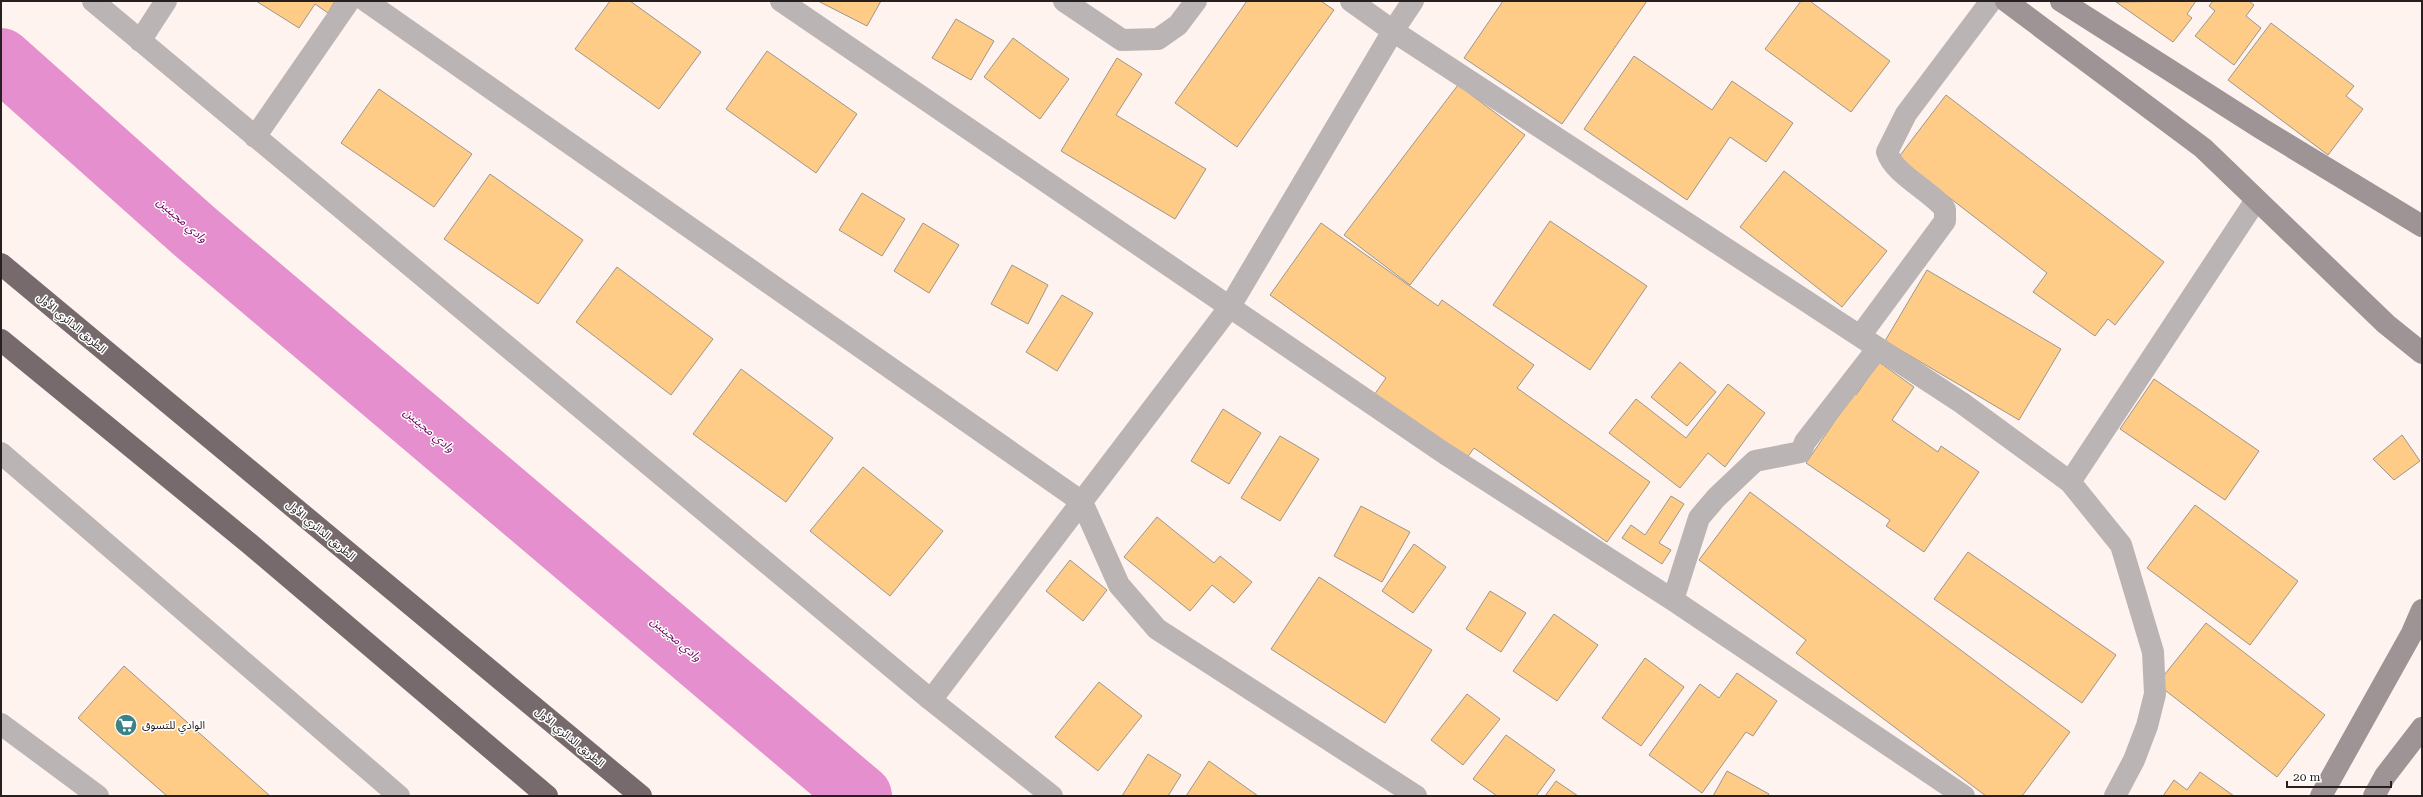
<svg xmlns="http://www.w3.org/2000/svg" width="2423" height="797" font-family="'Roboto Serif','Noto Sans Arabic',serif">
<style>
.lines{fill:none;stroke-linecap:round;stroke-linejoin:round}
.river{stroke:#e58fce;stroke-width:62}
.building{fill:#ffcc87;stroke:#9d968c}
.street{stroke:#bbb4b5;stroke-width:22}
.secondary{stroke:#9e9495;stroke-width:22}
.highway{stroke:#776a6c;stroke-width:22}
.labels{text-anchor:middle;stroke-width:3;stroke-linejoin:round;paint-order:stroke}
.street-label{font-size:11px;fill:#262120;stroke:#fff}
.poi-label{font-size:11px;fill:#262120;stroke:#fff;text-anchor:start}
.water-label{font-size:12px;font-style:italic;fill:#6e015c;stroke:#fff}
</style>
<rect width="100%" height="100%" fill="#fef3ef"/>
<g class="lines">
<path class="river" d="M1,59L194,231L861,796"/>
</g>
<path class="building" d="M256,1H335L328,13L315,4L299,28Z
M610,1H630L701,52L659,109L575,49Z
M818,1H881L867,26Z
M1247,1H1321L1334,10L1237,147L1175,103Z
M1503,1H1647L1562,124L1464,58Z
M1801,1H1810L1890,61L1851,112L1765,49Z
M2196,1L2187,14L2192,18L2173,42L2116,2Z
M2213,1H2249L2254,5L2246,16L2261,28L2234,65L2195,36L2215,11L2209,6Z
M956,19L994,41L971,80L932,58Z
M2271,23L2354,86L2346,96L2363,109L2328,155L2228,80Z
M1013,38L1069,79L1040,119L984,77Z
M767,51L857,114L816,173L726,109Z
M1634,56L1712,110L1732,81L1793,123L1766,162L1730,137L1687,200L1584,129Z
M1117,58L1142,74L1116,115L1206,169L1175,219L1061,151Z
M1458,85L1525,135L1410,285L1344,235Z
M379,89L472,154L434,207L341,143Z
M1946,95L2164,262L2115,325L2108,319L2095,336L2033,292L2047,273L1898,158Z
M1784,171L1887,251L1842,307L1740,227Z
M490,174L583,240L538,304L444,239Z
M862,193L905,219L882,256L839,230Z
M1550,221L1647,286L1590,370L1493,305Z
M923,223L959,245L929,293L894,271Z
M1321,223L1438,306L1442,300L1534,365L1517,388L1650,482L1607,542L1474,448L1464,462L1372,398L1386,378L1270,295Z
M1012,265L1048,285L1028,324L991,304Z
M617,267L713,339L671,395L576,322Z
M1927,270L2061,349L2019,420L1885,341Z
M1062,295L1093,313L1057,371L1026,352Z
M1680,362L1716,392L1687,426L1651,397Z
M1879,362L1914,387L1892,420L1938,452L1941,446L1979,472L1924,552L1886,526L1890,520L1806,463L1854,393L1856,395Z
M741,369L833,438L786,502L693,434Z
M2154,379L2259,451L2225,500L2120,429Z
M1728,384L1765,413L1725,467L1708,453L1680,488L1609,433L1636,399L1686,438Z
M1223,409L1261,433L1229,484L1191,461Z
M2402,435L2420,461L2394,480L2373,459Z
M1280,436L1319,459L1280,521L1241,498Z
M863,467L943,531L890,596L810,531Z
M1750,492L2070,732L2022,796H1986L1796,653L1806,640L1699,560Z
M1671,496L1684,504L1659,543L1671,550L1662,564L1622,538L1631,525L1645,535Z
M2195,505L2298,581L2250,645L2147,568Z
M1361,506L1410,532L1382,582L1334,556Z
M1157,517L1214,563L1220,556L1252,582L1234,603L1212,585L1190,611L1124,557Z
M1414,544L1446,567L1413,613L1382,591Z
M1968,552L2116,655L2082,703L1934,599Z
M1070,560L1107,590L1083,621L1046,591Z
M1319,577L1432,650L1385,723L1271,649Z
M1490,591L1526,613L1501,652L1466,629Z
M1554,614L1598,645L1557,701L1513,671Z
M2206,623L2325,715L2277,777L2157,684Z
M1645,658L1684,687L1641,746L1602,718Z
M124,666L270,796H167L78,718Z
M1737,673L1777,701L1753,736L1746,732L1702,793L1649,755L1700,684L1719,698Z
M1099,682L1142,716L1098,771L1055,737Z
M1467,694L1500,719L1463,765L1431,740Z
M1506,735L1555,770L1536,796H1497L1473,779Z
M1148,754L1181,775L1168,796H1122Z
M1209,761L1258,796H1186Z
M1727,771L1769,794L1768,796H1713Z
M2200,772L2234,796H2163L2174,780L2187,790Z
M1556,781L1578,796H1545Z"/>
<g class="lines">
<path class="street" d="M93,1L931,700L1052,796
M366,1L1082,502L1119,585L1157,629L1416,796
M781,1L1444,453L1673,600L1964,796
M1064,1L1122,40L1158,39L1178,25L1196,1
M1351,1L1393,31L1962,403L2070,482L2121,545L2153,652L2155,694L2147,726L2134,760L2115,796
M140,41L166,1
M255,137L349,1
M1860,336L1945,221V209C1929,190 1894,174 1887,152L1906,114L1991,1
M1,453L399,796
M2070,482L2256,200
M1673,600L1699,518L1716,498L1755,461L1801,452L1805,442L1878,348
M931,700L1229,308L1393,31L1413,1
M1,724L98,796"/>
<path class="secondary" d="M2006,1L2203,148L2386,324L2422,353
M2061,1L2262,129L2422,226
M2321,796L2412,633L2422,610
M2374,796L2385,776L2422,728"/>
<path class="highway" d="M1,264L641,796
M1,340L250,544L547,796"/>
</g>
<defs>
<g id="supermarket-disc" transform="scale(1.15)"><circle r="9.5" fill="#3b8389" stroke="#fff"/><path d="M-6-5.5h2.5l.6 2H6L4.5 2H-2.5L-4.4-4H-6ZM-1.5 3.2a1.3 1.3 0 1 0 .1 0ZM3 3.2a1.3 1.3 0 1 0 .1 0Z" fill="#fff"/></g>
</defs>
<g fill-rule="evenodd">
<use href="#supermarket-disc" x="126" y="725"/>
</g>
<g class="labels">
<g class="street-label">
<text transform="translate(72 323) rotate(40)" y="4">الطريق الدائري الأول</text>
<text transform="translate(321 530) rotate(40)" y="4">الطريق الدائري الأول</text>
<text transform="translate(570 737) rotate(40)" y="4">الطريق الدائري الأول</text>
</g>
<g class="poi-label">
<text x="142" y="729">الوادي للتسوق</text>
</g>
<g class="water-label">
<text transform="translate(182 220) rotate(41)" y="4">وادي مجينين</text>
<text transform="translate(429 430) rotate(40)" y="4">وادي مجينين</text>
<text transform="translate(676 639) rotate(40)" y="4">وادي مجينين</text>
</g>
</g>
<rect width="2423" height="797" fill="none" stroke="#262120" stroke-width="4"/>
<path d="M2287 781v6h104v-6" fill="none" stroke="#262120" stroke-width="2"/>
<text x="2293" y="781" font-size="12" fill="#262120" stroke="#ffffff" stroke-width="3" paint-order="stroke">20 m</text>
</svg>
